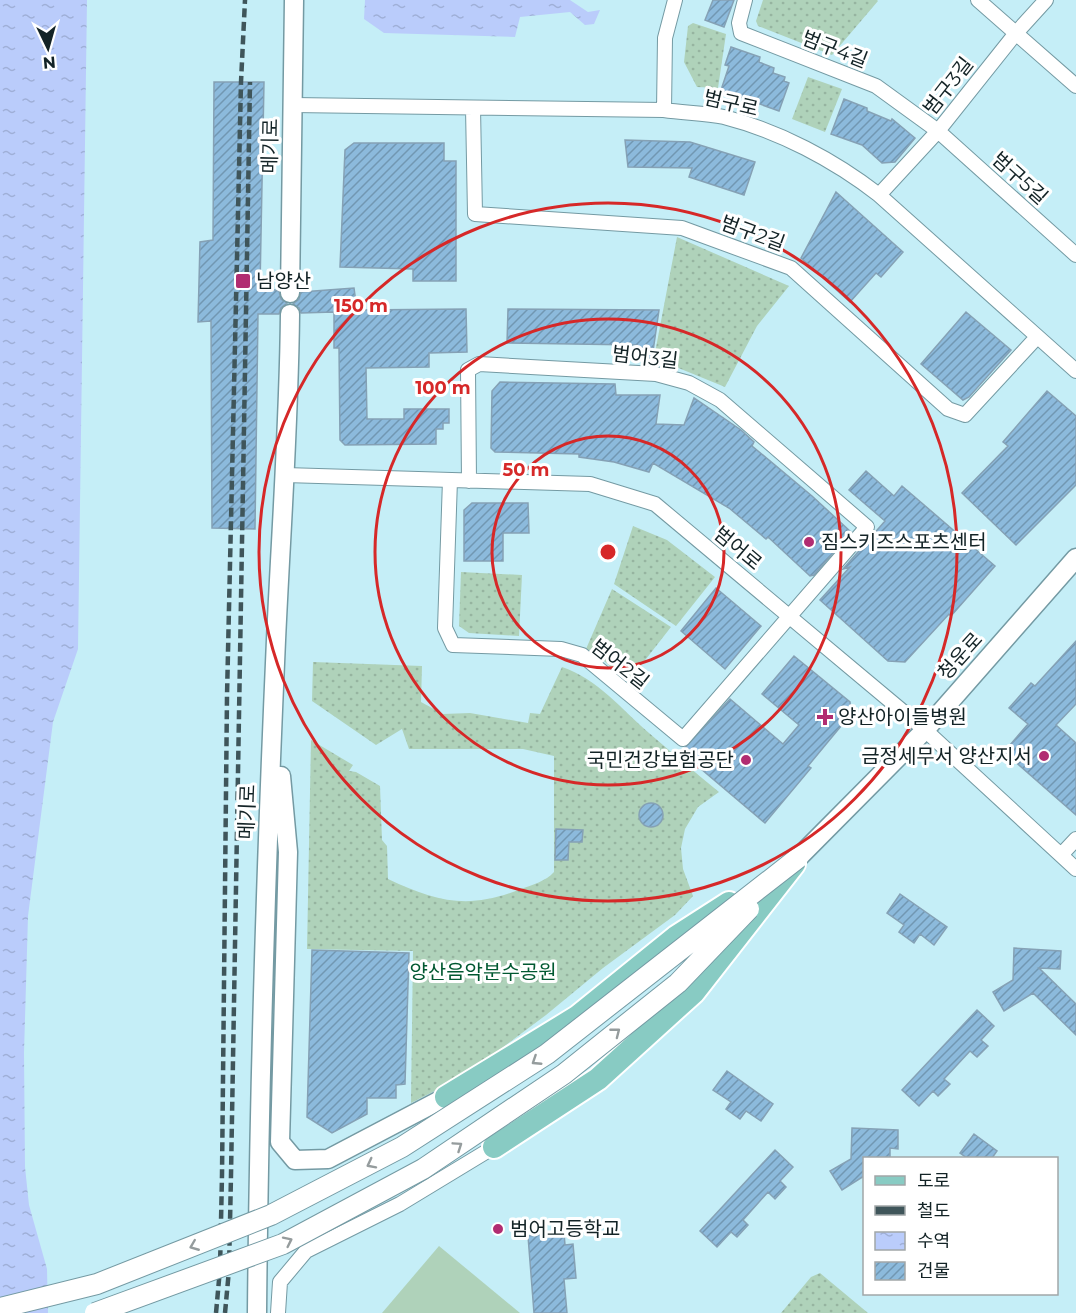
<svg xmlns="http://www.w3.org/2000/svg" width="1076" height="1313" font-family="Montserrat,'Noto Sans KR',sans-serif">
<style>
.grass{fill:url(#grass-dots)}
.pitch{fill:#afd2ba}
.water{fill:url(#water-ripples)}
.building{fill:url(#building-hatch);stroke:#85a1b5;stroke-width:1.5}
.lines{fill:none;stroke-linecap:round;stroke-linejoin:round}
.minor-casing{stroke:#749aa3;stroke-width:16}
.tertiary-casing{stroke:#749aa3;stroke-width:21}
.primary-casing{stroke:#fff;stroke-width:26}
.minor{stroke:#fff;stroke-width:14}
.tertiary{stroke:#fff;stroke-width:18}
.primary{stroke:#88cbc3;stroke-width:22}
.rail{stroke:#3f555a;stroke-width:4.5;stroke-dasharray:9 4.5;stroke-linecap:butt}
.secondary-bridge-casing{stroke:#749aa3;stroke-width:22;stroke-linecap:butt}
.secondary-bridge{stroke:#fff;stroke-width:20}
.oneway{stroke:#959c9d}
.ring{fill:none;stroke:#d62828;stroke-width:3}
.poi-dot{fill:#b12c71;stroke:#fff;stroke-width:2}
.labels{text-anchor:middle;stroke-width:6;stroke-linejoin:round;paint-order:stroke}
.street-label{font-size:20px;fill:#132326;stroke:#fff}
.poi-label{font-size:20px;fill:#132326;stroke:#fff;text-anchor:start}
.park-label{font-size:20px;fill:#005831;stroke:#fff}
.centre{fill:#d62828;stroke:#fff;stroke-width:3}
.ring-label{font-size:18px;text-anchor:middle;font-weight:bold;fill:#d62828;stroke:#fff;stroke-width:6;stroke-linejoin:round;paint-order:stroke}
</style>
<defs>
<pattern id="grass-dots" width="8" height="8" patternUnits="userSpaceOnUse" patternTransform="scale(1.5)"><rect width="8" height="8" fill="#afd2ba"/><path d="M2 2h.1M6 6h.1" fill="none" stroke="#96b4a0" stroke-width="1.8" stroke-linecap="round"/></pattern>
<pattern id="water-ripples" width="26" height="14" patternUnits="userSpaceOnUse" patternTransform="scale(1.5)"><rect width="26" height="14" fill="#baccfb"/><path d="M2 4q2-2 4 0t4 0M15 11q2-2 4 0t4 0" fill="none" stroke="#9fafd7"/></pattern>
<pattern id="building-hatch" width="6" height="6" patternUnits="userSpaceOnUse" patternTransform="scale(1.5)"><rect width="6" height="6" fill="#8cbadc"/><path d="M-1 1l2-2M0 6l6-6M5 7l2-2" fill="none" stroke="#7197b2"/></pattern>
</defs>
<rect width="100%" height="100%" fill="#c5eef7"/>
<path class="grass" d="M763,0H877L878,1L832,55L758,26L756,21Z
M693,23L726,34L718,88L697,87L684,62L688,26Z
M808,77L842,89L825,132L792,119Z
M677,237L789,286L757,326L725,387L654,358Z
M633,526L667,540L715,577L676,626L614,584Z
M461,572L522,575L519,636L469,633L459,626Z
M612,589L671,627L628,682L595,653L586,649Z
M313,662L422,666L421,702L443,714L470,713L528,723L530,713L540,714L562,667C599,680 620,708 649,733C672,753 696,773 719,792L698,807L685,829L681,848L683,869L693,896L675,915L603,968L546,1015L466,1075L411,1103L413,951L307,949L311,740L353,765L349,771L356,772L380,786L382,840L387,846L388,879C437,902 469,910 521,889C532,885 546,881 554,872V756L523,749H409L402,729L376,745L312,701Z
M820,1273L868,1313H781L811,1277Z"/>
<path class="pitch" d="M439,1246L520,1313H382Z"/>
<path class="water" d="M0,0H87L78,649L53,722L28,916L24,1053L25,1167L29,1205L47,1269L48,1313H0Z
M365,0H570L588,12L600,10L594,24L585,25L570,12L520,17L515,37L384,33L364,19Z"/>
<path class="building" d="M713,0H734L724,27L705,20Z
M731,47L760,57L759,62L774,68L773,73L785,77L784,81L789,83L779,111L721,90L729,66L725,65Z
M214,82H264L260,287L279,291L281,299L287,303L281,308L279,314H258L255,529L212,528L211,321L198,322L200,242L213,240Z
M844,99L867,108V111L891,121L892,119L915,138L895,162L882,163L862,145L831,134Z
M625,140L690,142L755,162L744,195L689,177L692,168L628,167Z
M354,143H444V161H456V281H413V269L340,267L345,150Z
M836,192L903,252L881,277L876,273L850,302L801,258Z
M354,288L357,310L466,309L467,352L429,353V367L366,368L367,419H404V409H449V423H443V429H436V444L345,445L340,440L339,348H334V312L301,313L299,308L293,304L299,299L301,292Z
M508,309L659,310L652,358H637V345L507,343Z
M966,312L1011,350L969,397L963,400L921,364Z
M500,382L615,384L616,395H660L656,424L684,425L694,398L741,430L754,442L752,446L812,496L851,532L814,575L810,576L768,537L766,539L729,508L653,463L649,472L614,462L579,457V454L495,452L491,448L492,391Z
M1047,391L1076,416V485L1016,545L962,493L1008,446L1003,442Z
M866,471L894,496L902,486L995,566L951,616L949,614L905,662L888,661L820,600L850,567L843,569L885,521L849,490Z
M472,503H528L529,533H503V561H464V510Z
M716,588L761,626L725,669L681,631Z
M1076,641V704L1056,725L1076,743V815L1004,752L1028,724L1009,708L1031,683L1035,686Z
M794,656L850,702L851,714L808,766L811,768L765,823L681,752L730,699L783,744L799,725L762,694Z
M639 815a12 12 0 1 1 24 0a12 12 0 1 1-24 0Z
M556,829L583,830L582,842H569L568,860H555Z
M900,894L947,927L934,945L920,934L914,943L899,932L904,925L887,913Z
M1014,948L1061,951L1060,969L1039,968L1076,1004V1035L1033,993L1004,1011L993,992L1013,980Z
M312,950L409,953L405,1084L396,1085V1098H367V1114L332,1133L307,1117Z
M977,1010L994,1026L981,1040L988,1046L977,1057L970,1051L944,1079L950,1084L938,1096L933,1091L919,1106L902,1090Z
M727,1071L773,1104L761,1121L746,1111L740,1119L726,1109L731,1102L713,1090Z
M852,1128L898,1130V1149L890,1148V1158H864V1176L842,1190L830,1171L851,1159Z
M974,1134L997,1151L992,1158H967L960,1153Z
M775,1150L793,1167L780,1181L786,1187L775,1199L768,1192L743,1220L748,1225L737,1237L731,1232L717,1247L700,1231Z
M564,1233L565,1245L573,1244L576,1278L564,1279L567,1313H534L528,1236Z"/>
<g class="lines">
<g class="minor-casing">
<path id="minor" d="M745,0L739,23L741,33L876,86L938,131L1076,255
M978,0L1076,86
M293,105L664,110C684,113 705,113 724,117C779,131 834,160 879,195L1076,371
M473,108L475,214L682,228L791,268L948,409L965,415L1037,337
M664,110L665,38L675,0
M879,195L938,131L1016,33L1046,0
M285,475L590,484L655,504L925,730L1076,869
M450,480L445,628L453,645L561,649L582,655L683,739L867,527L720,400L689,383L656,374L479,364L468,370L469,481
M1061,855L1076,839
M278,1313L280,1282L306,1251L400,1204L494,1147"/>
</g>
<g class="tertiary-casing">
<path id="tertiary" d="M290,293L294,0
M281,776L288,852L280,1142L295,1160L328,1159L446,1097
M798,858L925,730L1076,558
M257,1313C259,1089 266,864 276,640C281,531 289,423 290,314"/>
</g>
<g class="primary-casing">
<path id="primary" d="M446,1097L577,1017L676,937L729,903
M494,1147L598,1079L694,992L794,864"/>
</g>
<use href="#minor" class="minor"/>
<use href="#tertiary" class="tertiary"/>
<use href="#primary" class="primary"/>
<path class="rail" d="M216,1313L220,1269L222,1175L227,696L241,82L245,0
M225,1313L229,1270L231,1175L250,82"/>
<g class="secondary-bridge-casing">
<path id="secondary-bridge" d="M0,1308L97,1284L271,1215L402,1147L547,1054L798,858
M95,1313L283,1244L423,1169L564,1074L678,983L749,909"/>
</g>
<use href="#secondary-bridge" class="secondary-bridge"/>
</g>
<defs><path id="oneway-chevron" d="M-2-3.5L2.5 0L-2 3.5" fill="none" stroke-width="1.6" stroke-linecap="round" stroke-linejoin="round" transform="scale(1.5)"/></defs>
<g class="oneway">
<use href="#oneway-chevron" transform="translate(616 1032) rotate(-38)"/>
<use href="#oneway-chevron" transform="translate(536 1061) rotate(147)"/>
<use href="#oneway-chevron" transform="translate(458 1146) rotate(-34)"/>
<use href="#oneway-chevron" transform="translate(371 1164) rotate(153)"/>
<use href="#oneway-chevron" transform="translate(288 1241) rotate(-26)"/>
<use href="#oneway-chevron" transform="translate(194 1246) rotate(158)"/>
</g>
<g class="ring">
<circle cx="608" cy="552" r="116"/>
<circle cx="608" cy="552" r="233"/>
<circle cx="608" cy="552" r="349"/>
</g>
<g class="poi-dot">
<rect x="235" y="273" width="16" height="16" rx="3"/>
<circle cx="809" cy="542" r="6"/>
<path d="M822 708h6v6h6v6h-6v6h-6v-6h-6v-6h6z"/>
<circle cx="1044" cy="756" r="6"/>
<circle cx="746" cy="760" r="6"/>
<circle cx="498" cy="1229" r="6"/>
</g>
<g class="labels">
<g class="street-label">
<text transform="translate(835 49) rotate(21)" y="7">범구4길</text>
<text transform="translate(948 86) rotate(-52)" y="7">범구3길</text>
<text transform="translate(731 103) rotate(13)" y="7">범구로</text>
<text transform="translate(270 146) rotate(-89)" y="7">메기로</text>
<text transform="translate(1020 178) rotate(42)" y="7">범구5길</text>
<text transform="translate(753 233) rotate(20)" y="7">범구2길</text>
<text transform="translate(645 357) rotate(7)" y="7">범어3길</text>
<text transform="translate(738 548) rotate(40)" y="7">범어로</text>
<text transform="translate(960 656) rotate(-48)" y="7">청운로</text>
<text transform="translate(620 664) rotate(38)" y="7">범어2길</text>
<text transform="translate(247 812) rotate(-88)" y="7">메기로</text>
</g>
<g class="poi-label">
<text x="256" y="288">남양산</text>
<text x="821" y="549">짐스키즈스포츠센터</text>
<text x="838" y="724">양산아이들병원</text>
<text x="1032" y="763" text-anchor="end">금정세무서 양산지서</text>
<text x="734" y="767" text-anchor="end">국민건강보험공단</text>
<text x="510" y="1236">범어고등학교</text>
</g>
<g class="park-label">
<text x="483" y="979">양산음악분수공원</text>
</g>
</g>
<circle cx="608" cy="552" r="9" class="centre"/>
<g class="ring-label">
<text x="361" y="312">150 m</text>
<text x="443" y="394">100 m</text>
<text x="526" y="476">50 m</text>
</g>
<rect x="863" y="1157" width="195" height="138" fill="#ffffff" stroke="#a1a7a8" stroke-width="1.5"/>
<rect x="875" y="1176" width="30" height="9" fill="#88cbc3" stroke="#a1a7a8" stroke-width="1.5"/>
<text x="917" y="1187" font-size="18" fill="#132326">도로</text>
<rect x="875" y="1206" width="30" height="9" fill="#3f555a" stroke="#a1a7a8" stroke-width="1.5"/>
<text x="917" y="1217" font-size="18" fill="#132326">철도</text>
<rect x="875" y="1232" width="30" height="18" fill="url(#water-ripples)" stroke="#a1a7a8" stroke-width="1.5"/>
<text x="917" y="1247" font-size="18" fill="#132326">수역</text>
<rect x="875" y="1262" width="30" height="18" fill="url(#building-hatch)" stroke="#a1a7a8" stroke-width="1.5"/>
<text x="917" y="1277" font-size="18" fill="#132326">건물</text>
<g transform="translate(48 48) rotate(175)" stroke="#ffffff" stroke-width="4.5" paint-order="stroke">
<path d="M0-4.5L10 22L0 15L-10 22Z" fill="#132326"/>
<text y="-9" font-size="16" font-weight="bold" text-anchor="middle" fill="#132326">N</text>
</g>
</svg>
